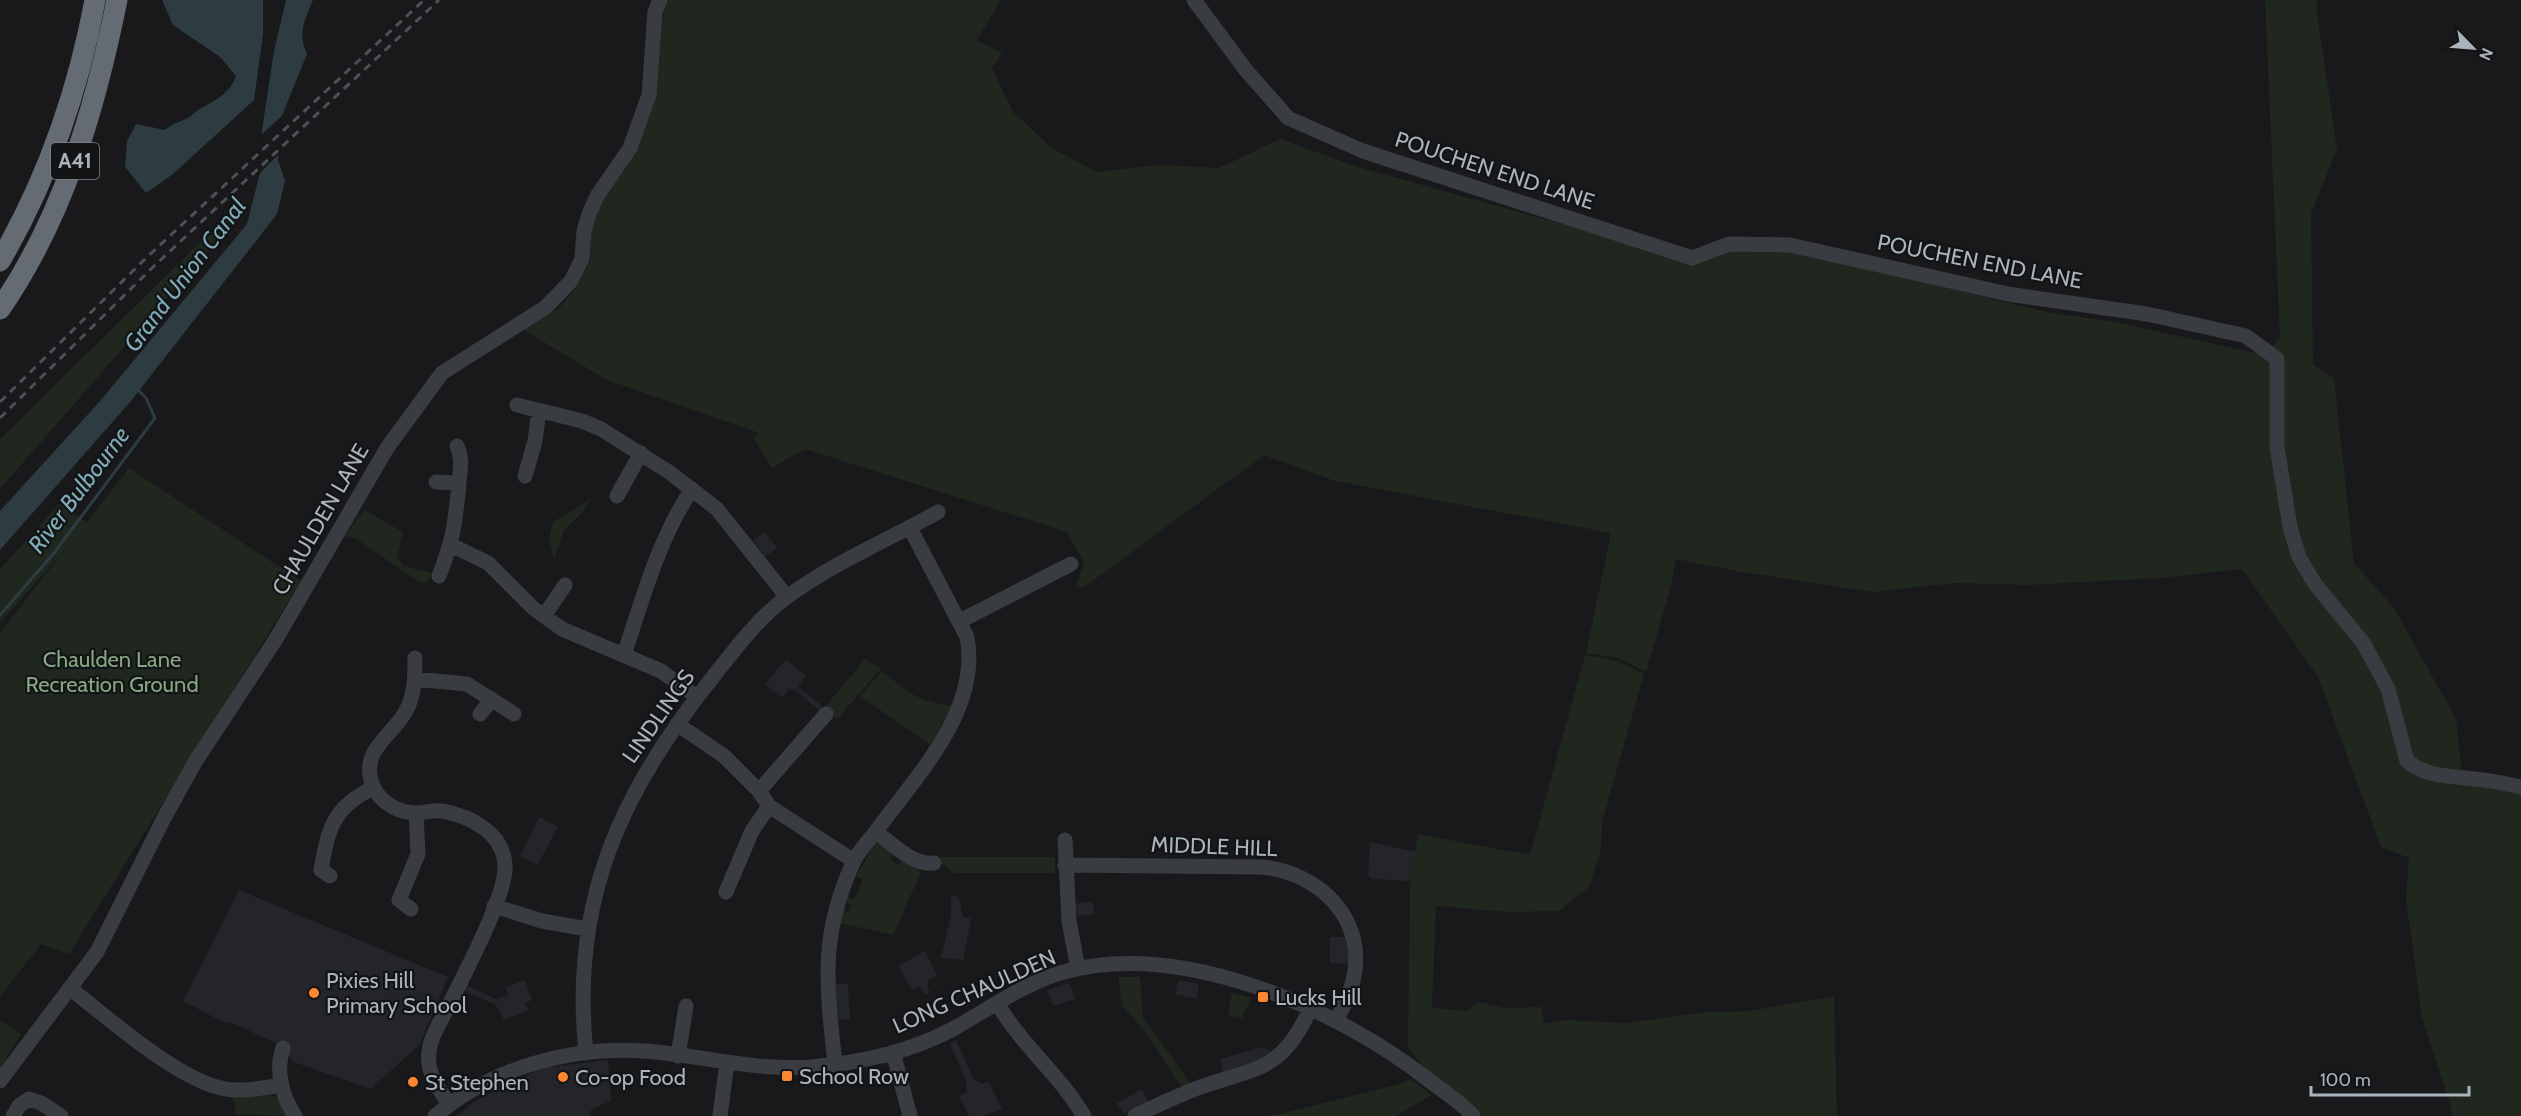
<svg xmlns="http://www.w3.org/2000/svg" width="2521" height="1116" font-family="Cabin,sans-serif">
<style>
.built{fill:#242528}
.green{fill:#1f271e}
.water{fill:#2d3c40}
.pier{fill:#19191b}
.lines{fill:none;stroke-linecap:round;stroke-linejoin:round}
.stream{stroke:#2d3c40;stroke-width:3}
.minor{stroke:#393c40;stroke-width:15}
.highway{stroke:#656b72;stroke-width:21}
.rail{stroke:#4c5155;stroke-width:3;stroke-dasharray:8 6;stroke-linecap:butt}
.poi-dot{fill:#fd872e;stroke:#131416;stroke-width:2}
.labels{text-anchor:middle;stroke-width:4.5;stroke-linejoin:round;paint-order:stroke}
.shield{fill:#131416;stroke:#7d848a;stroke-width:1.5}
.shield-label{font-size:21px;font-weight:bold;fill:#aab4bb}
.street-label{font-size:22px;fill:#aab4bb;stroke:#131416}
.park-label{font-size:22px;fill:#87a780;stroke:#131416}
.poi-label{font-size:22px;fill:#aab4bb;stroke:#131416;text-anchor:start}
.water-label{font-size:24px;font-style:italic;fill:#7fabb8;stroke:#131416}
</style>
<rect width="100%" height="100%" fill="#19191b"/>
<path class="built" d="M765,532L777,548L765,557L753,540Z
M786,659L806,676L798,686L822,706L819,710L795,690L789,689L782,698L765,684Z
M539,817L558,827L538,864L520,857Z
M1370,842L1416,852L1410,881L1372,879L1368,876Z
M239,890L448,977L420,1044L371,1089L291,1061L286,1048L235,1024L221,1021L183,1001Z
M951,895L959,897L963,917L971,919L963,960L941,958L951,916Z
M1093,902L1094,914L1077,916L1076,903Z
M1330,937H1346L1349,964L1330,963Z
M925,951L937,976L929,980L927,987L930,992L925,995L919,986L912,990L898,966Z
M525,980L532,1000L525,1003L528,1011L504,1020L496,1005L463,990L466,985L496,999L508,995L506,987Z
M1178,980L1199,984L1196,999L1175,994Z
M833,983L848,984L850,1019L835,1020Z
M1069,983L1075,999L1053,1006L1047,990Z
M956,1040L974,1080L983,1084L988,1081L1002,1109L984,1116H969L959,1096L967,1092L966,1080L950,1044Z
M1263,1047L1272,1052L1261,1060L1223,1074L1220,1059Z
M608,1060L611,1101L592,1109L588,1116H456L478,1099L542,1068Z
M1142,1089L1149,1102L1124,1114L1117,1103Z"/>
<path class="green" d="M668,0H1001L977,40L1002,53L992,68L1013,112L1052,148L1097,172L1159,165L1219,168L1280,139L1358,167L1698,262L1730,251H1795L2051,313L2110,321L2265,355L2280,338L2265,0H2317V14L2337,149L2311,214L2313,365L2334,378L2354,563L2394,608L2456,719L2462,772L2521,783V1116H2452L2450,1104L2422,1018L2406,899L2409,858L2381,847L2318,677L2242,569L2160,578L2029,585L1955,583L1873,592L1742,572L1676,559L1671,586L1646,672L1618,658L1586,653L1611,533L1335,481L1264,455L1083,588L1076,587L1084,563L1067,532L805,449L772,468L753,438L759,433L607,380L522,329L559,308L575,289L590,262L591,233L596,212L610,183L633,152L660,26Z
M243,200L223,234L0,489V439Z
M129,468L301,581L69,954L41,944L0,997V633L65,549L0,623V569L59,504L87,522Z
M591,499L582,513L564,530L554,560L549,538L553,522Z
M364,510L403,532L397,557L404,566L432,573L426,583L419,582L355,538L345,536Z
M1585,655L1618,661L1644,674L1602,822L1601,848L1590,886L1559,911L1508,912L1436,906L1432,1008L1467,1011L1479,1002L1503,1008L1541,1007L1544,1023L1568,1020L1625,1023L1708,1012L1749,1011L1834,996L1837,1116H1480L1423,1067L1408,1047L1410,881L1418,834L1530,855Z
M865,659L881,669L837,719L824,708Z
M882,671C911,694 915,700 952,706L930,745L860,696Z
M881,843L895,852L890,858L898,865L904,858L921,872L893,935L839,923L842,910L849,912L852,905L845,902L847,897L854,900L863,879L856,876L875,844Z
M941,857H1055V873H953L941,863Z
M1118,977H1140L1143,1017L1191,1084L1182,1088L1144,1030L1122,1006Z
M1232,993L1251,998L1242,1018L1228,1015Z
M0,1020L21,1034L0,1069Z
M1410,1079L1431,1095L1396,1116H1259L1276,1115L1403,1083Z
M270,1094L278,1099L287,1116L234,1114L236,1108L231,1096Z"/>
<path class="water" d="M162,0H263V34L254,100L173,174L146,193L125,167L127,141L136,124L165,130C173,123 177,123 186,119C191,117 194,112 198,110C214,101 230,94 236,76L220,57L173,25Z
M286,0H313C305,20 297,33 307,54L281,118L278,160L285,181L277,214L131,401L0,550V511L101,400L247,224L260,173L262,130L274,51Z"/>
<path class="pier" d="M287,111L281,152L257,176L260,136Z"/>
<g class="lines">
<path class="stream" d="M0,615L54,553L155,418L146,398L136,388"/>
<path class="minor" d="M1194,0L1245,69L1288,118L1363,151L1692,258L1729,244L1790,245L2008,294L2147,314L2246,336L2277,359V447L2290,527L2299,557L2315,584L2364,644L2388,689L2407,761C2426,777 2451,776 2474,779C2490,780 2506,784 2521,787
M517,405L582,421L601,429L669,472L717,509L787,597
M525,476L535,441L539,411
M436,482L459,483
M617,496L641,453
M451,545L488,563L533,608L562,629L661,671L697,697
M439,576C454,538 455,523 459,483C460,469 463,459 457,446
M544,616L565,585
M960,621L1071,564
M624,655C643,598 658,540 692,489
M415,658C415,677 415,694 406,711C394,733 365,748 370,776C374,798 393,812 415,813C424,813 433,810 442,811C471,816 505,834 505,867C506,897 462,978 447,1009C438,1026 426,1044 429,1064C431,1079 441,1092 449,1104
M415,679L467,684L514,714
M480,714L492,699
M677,724L724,756L759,791L769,806L854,861
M759,791L826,714
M876,832C891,843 914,866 934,863
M1065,840L1069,921L1078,969
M1065,865L1261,867C1319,872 1368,919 1353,981C1350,994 1343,1007 1337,1019
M330,876L321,870C328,829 333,807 373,788
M726,892L752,831L769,806
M494,906L542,921L587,929
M411,909L399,900L418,854L416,813
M71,989C109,1019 176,1078 221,1088C241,1093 261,1088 281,1085
M997,1003C1023,1047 1059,1074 1084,1116
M283,1048C275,1071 282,1096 295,1116
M893,1052L910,1116
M586,1053C570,902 620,792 713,677C735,649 758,618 787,597C833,563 888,540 938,512
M678,1056L686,1006
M835,1064C827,987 819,937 853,863C858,851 869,841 877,830C917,775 981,710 967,637L910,528
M0,1081L97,952L164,818L195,762L276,639L387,448L442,373L546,307L571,281L582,259L584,231L589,214L597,196L630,148L649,95L655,12L660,0
M13,1116L19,1106L29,1099L41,1103L61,1116
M435,1116C492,1068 570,1046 644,1051C700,1055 754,1071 811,1067C858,1063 909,1052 951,1030C986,1011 1021,985 1060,973C1180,938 1337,1008 1430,1081C1444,1092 1461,1102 1473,1116
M720,1116L727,1062
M1135,1116C1155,1106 1175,1097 1195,1089C1256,1067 1282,1073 1311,1007"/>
<path class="highway" d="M0,261C47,180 78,92 95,0
M0,309C64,216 95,109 117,0"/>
<path class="rail" d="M0,402L145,259L424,0
M0,418L153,267L439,0"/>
</g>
<g class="poi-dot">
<circle cx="314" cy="993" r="6"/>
<rect x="1257" y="991" width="12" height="12" rx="3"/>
<rect x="781" y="1070" width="12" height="12" rx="3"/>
<circle cx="563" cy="1077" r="6"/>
<circle cx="413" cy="1082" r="6"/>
</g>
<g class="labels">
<rect class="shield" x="51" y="143" width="48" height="36" rx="4.5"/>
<g class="shield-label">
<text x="75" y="168">A41</text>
</g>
<g class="street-label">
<text transform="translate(1495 170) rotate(18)" y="8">POUCHEN END LANE</text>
<text transform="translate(1980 261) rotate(11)" y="8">POUCHEN END LANE</text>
<text transform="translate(320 519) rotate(-60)" y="8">CHAULDEN LANE</text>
<text transform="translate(658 716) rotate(-55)" y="8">LINDLINGS</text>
<text transform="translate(1214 846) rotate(2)" y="8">MIDDLE HILL</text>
<text transform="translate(974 991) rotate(-24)" y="8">LONG CHAULDEN</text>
</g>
<g class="park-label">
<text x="112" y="667">Chaulden Lane<tspan x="112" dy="25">Recreation Ground</tspan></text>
</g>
<g class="poi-label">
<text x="326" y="988">Pixies Hill<tspan x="326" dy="25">Primary School</tspan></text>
<text x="1275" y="1005">Lucks Hill</text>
<text x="799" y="1084">School Row</text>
<text x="575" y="1085">Co-op Food</text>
<text x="425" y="1090">St Stephen</text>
</g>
<g class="water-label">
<text transform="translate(185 275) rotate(-53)" y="8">Grand Union Canal</text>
<text transform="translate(79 490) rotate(-53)" y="8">River Bulbourne</text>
</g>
</g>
<g transform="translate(2473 48) rotate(115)" stroke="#131416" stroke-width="4.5" paint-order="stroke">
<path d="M0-4.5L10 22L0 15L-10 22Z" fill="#aab4bb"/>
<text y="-9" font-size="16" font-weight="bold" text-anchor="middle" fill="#aab4bb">N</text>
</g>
<path d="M2311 1086v9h158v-9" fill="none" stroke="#aab4bb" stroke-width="3"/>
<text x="2320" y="1086" font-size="18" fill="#aab4bb" stroke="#131416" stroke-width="4.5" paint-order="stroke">100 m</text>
</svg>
